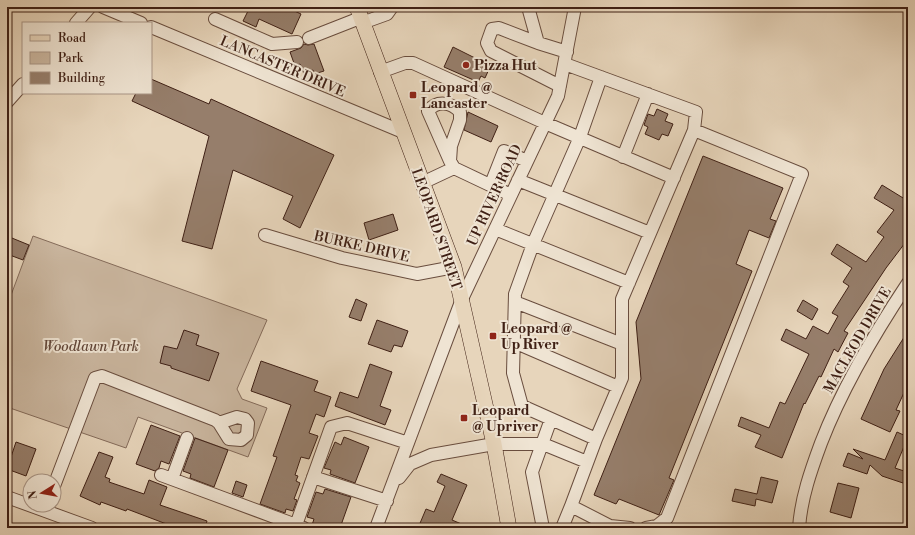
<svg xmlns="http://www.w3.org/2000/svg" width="915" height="535" font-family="'Libre Bodoni',serif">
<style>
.green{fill:#cab69f;stroke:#846b5a}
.building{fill:#967e6b;stroke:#3f2015}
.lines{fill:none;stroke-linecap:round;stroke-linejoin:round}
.minor-casing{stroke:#694d3e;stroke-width:14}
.major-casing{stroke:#3f2015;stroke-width:16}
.minor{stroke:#efe4d3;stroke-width:12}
.major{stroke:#e7d5bb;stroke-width:15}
.poi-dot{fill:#8f2418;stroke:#efe4d3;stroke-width:1.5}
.labels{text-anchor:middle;stroke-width:4;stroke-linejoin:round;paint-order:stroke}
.poi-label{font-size:14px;font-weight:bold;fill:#3f2015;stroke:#efe4d3;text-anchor:start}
.street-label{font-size:14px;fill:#3f2015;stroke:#efe4d3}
.park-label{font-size:14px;font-style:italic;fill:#624638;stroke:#efe4d3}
</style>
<rect width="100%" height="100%" fill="#e7d5bb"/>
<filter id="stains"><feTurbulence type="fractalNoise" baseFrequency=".005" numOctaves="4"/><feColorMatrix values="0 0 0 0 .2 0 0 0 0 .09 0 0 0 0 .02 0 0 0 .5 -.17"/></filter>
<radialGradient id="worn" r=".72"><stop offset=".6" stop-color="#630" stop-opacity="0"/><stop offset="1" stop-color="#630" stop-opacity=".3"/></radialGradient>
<path class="green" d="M33,236L267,320L237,389L242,399L267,408L248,457L138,417L126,448L7,407V306Z"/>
<path class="building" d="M250,7H286L301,14L292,34L259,19L256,27L243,21Z
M304,44L308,45L314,44L324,71L314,74L313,70L304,74L300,64L295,66L290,52L301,48Z
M453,47L487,64L486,66L490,67L485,78L481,76L478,82L444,67Z
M151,79L209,104L211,99L334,155L300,228L283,219L293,196L233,170L212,249L182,241L209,136L132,101L136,93H151Z
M657,109L668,114L665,121L673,124L668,136L662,134L659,140L645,134L648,127L644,125L648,114L654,116Z
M468,112L498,126L491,142L464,130Z
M703,156L783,188L770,219L776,221L769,238L749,230L736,264L752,271L669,478L674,480L659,515L619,499L616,504L594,495L641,379L636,322Z
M882,185L908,201V239L886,268L844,331L848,333L838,352L834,349L821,377L819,376L805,404L804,403L782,458L755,447L761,435L738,426L741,417L769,428L780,402L785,404L809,354L781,340L786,329L806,339L813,326L828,334L838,316L832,313L849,286L843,282L852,268L831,254L837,244L866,262L884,237L877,232L894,210L874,198Z
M393,214L398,230L369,240L364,223Z
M7,236L29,245L23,260L7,254Z
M356,299L367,304L361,321L349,317Z
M803,300L818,309L812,320L797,311Z
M377,320L408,331L402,347L394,345L391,352L368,344Z
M184,330L199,335L196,345L219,353L209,381L171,368V366L160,363L164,346L177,349Z
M908,331V384L896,410L900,411L890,432L861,419L884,369Z
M261,361L318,381L314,391L331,397L324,417L316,414L309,433L318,436L309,459L301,457L295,475L298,476L296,481L300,483L294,499L297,500L293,511L286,509L285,513L260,504L277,457L273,456L291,405L251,391Z
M370,364L392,372L380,406L391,410L385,425L335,406L340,392L358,398Z
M151,425L180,436L169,464L161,461L159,468L155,471L136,464Z
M897,432L908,437L895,468L907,472L903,483L882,476L870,465L867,474L843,466L848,453L863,459L853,449L885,460Z
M344,437L369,447L355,483L330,474L331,470L324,468L335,442L341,445Z
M195,438L228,450L214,487L190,478L191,474L183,471Z
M16,442L36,449L26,476L7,469Z
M99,452L113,457L105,477L110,479L109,482L144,494L149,480L167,487L160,505L207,521L205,528H177L127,509L126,511L101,502L100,505L80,496Z
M441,474L467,485L452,520L471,528H418L426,509L434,512L445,486L437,482Z
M761,477L778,481L772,503L756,499L755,506L732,501L735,489L757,494Z
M236,481L247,485L243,497L232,493Z
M838,483L859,488L851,518L830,512Z
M325,489L351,497L340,528H311L314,519L307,517L316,492L323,494Z"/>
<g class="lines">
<g class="minor-casing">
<path id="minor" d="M103,7L141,23
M528,7L538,43L567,52
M215,19L272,44L297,42
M76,23L90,7
M362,23L387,14L392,7
M151,27L403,132
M309,38L360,18
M538,43L499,28L492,29L487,43L491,51L560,86
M565,64L696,112L694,130L622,299V378L596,439L571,506L610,526V528
M380,72L405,63H413L545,123L674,178
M7,102L23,84
M623,157L648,94
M450,161L451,146L460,120V112C451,102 437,100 428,111L450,161L454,168
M518,180L650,233
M422,183L454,168L511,195
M491,184L504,151L527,161
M495,229L629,283
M265,235L342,258L417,274L454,267
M515,302L622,344
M514,342L618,387
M596,439L522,406L513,373L515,294L533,244L580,137L601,77
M161,475L296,525
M313,477L387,501
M399,478L410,464L431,455L494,444H543L587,462
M172,479L187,438
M54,486L95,378L102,376L215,420L219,423L229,439L241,440L247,435L248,423L245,419L237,417L219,423
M7,497L92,528
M610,526L630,528
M304,528L296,525L331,427L347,423L408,443
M376,528L462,299L558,96L575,7
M543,528L532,472L551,419
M562,528L571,506
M646,528L657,526L667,518L802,174L694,130
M799,528C801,498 811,470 821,443C843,386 874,334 908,283"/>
</g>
<g class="major-casing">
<path id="major" d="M357,7L454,267L494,444L509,528"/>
</g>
<use href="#minor" class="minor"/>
<use href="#major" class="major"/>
</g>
<g class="poi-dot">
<circle cx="466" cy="65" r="4"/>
<rect x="409" y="91" width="8" height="8" rx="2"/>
<rect x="489" y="332" width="8" height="8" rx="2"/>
<rect x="460" y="414" width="8" height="8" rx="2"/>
</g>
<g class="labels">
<g class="poi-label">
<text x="474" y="70">Pizza Hut</text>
<text x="421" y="92">Leopard @<tspan x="421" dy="16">Lancaster</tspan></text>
<text x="501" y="333">Leopard @<tspan x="501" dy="16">Up River</tspan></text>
<text x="472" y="415">Leopard<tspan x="472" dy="16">@ Upriver</tspan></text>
</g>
<g class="street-label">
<text transform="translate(283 66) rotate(23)" y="5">LANCASTER DRIVE</text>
<text transform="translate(494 195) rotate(-65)" y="5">UP RIVER ROAD</text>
<text transform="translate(437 229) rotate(71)" y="5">LEOPARD STREET</text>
<text transform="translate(362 246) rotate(13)" y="5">BURKE DRIVE</text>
<text transform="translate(857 340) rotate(-60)" y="5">MACLEOD DRIVE</text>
</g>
<g class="park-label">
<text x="91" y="351">Woodlawn Park</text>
</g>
</g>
<rect width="915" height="535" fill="none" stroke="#e7d5bb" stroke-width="24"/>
<rect x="8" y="8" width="899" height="519" fill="none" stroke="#3f2015" stroke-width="2"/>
<rect x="12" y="12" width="891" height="511" fill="none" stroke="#3f2015"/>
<rect x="22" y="22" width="130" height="72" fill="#efe4d3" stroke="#a99687"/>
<rect x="30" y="35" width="20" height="6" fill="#e7d5bb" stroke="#a99687"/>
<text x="58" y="42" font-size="12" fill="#3f2015">Road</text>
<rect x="30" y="52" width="20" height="12" fill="#cab69f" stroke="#a99687"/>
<text x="58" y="62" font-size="12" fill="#3f2015">Park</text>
<rect x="30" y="72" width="20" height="12" fill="#967e6b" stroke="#a99687"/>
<text x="58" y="82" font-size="12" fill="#3f2015">Building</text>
<g transform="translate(42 493) rotate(259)"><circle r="19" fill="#efe4d3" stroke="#a99687"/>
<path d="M0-3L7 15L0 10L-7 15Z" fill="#8f2418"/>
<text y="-6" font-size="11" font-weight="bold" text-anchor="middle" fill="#3f2015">N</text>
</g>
<rect width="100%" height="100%" filter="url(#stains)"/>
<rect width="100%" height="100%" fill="url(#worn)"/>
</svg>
